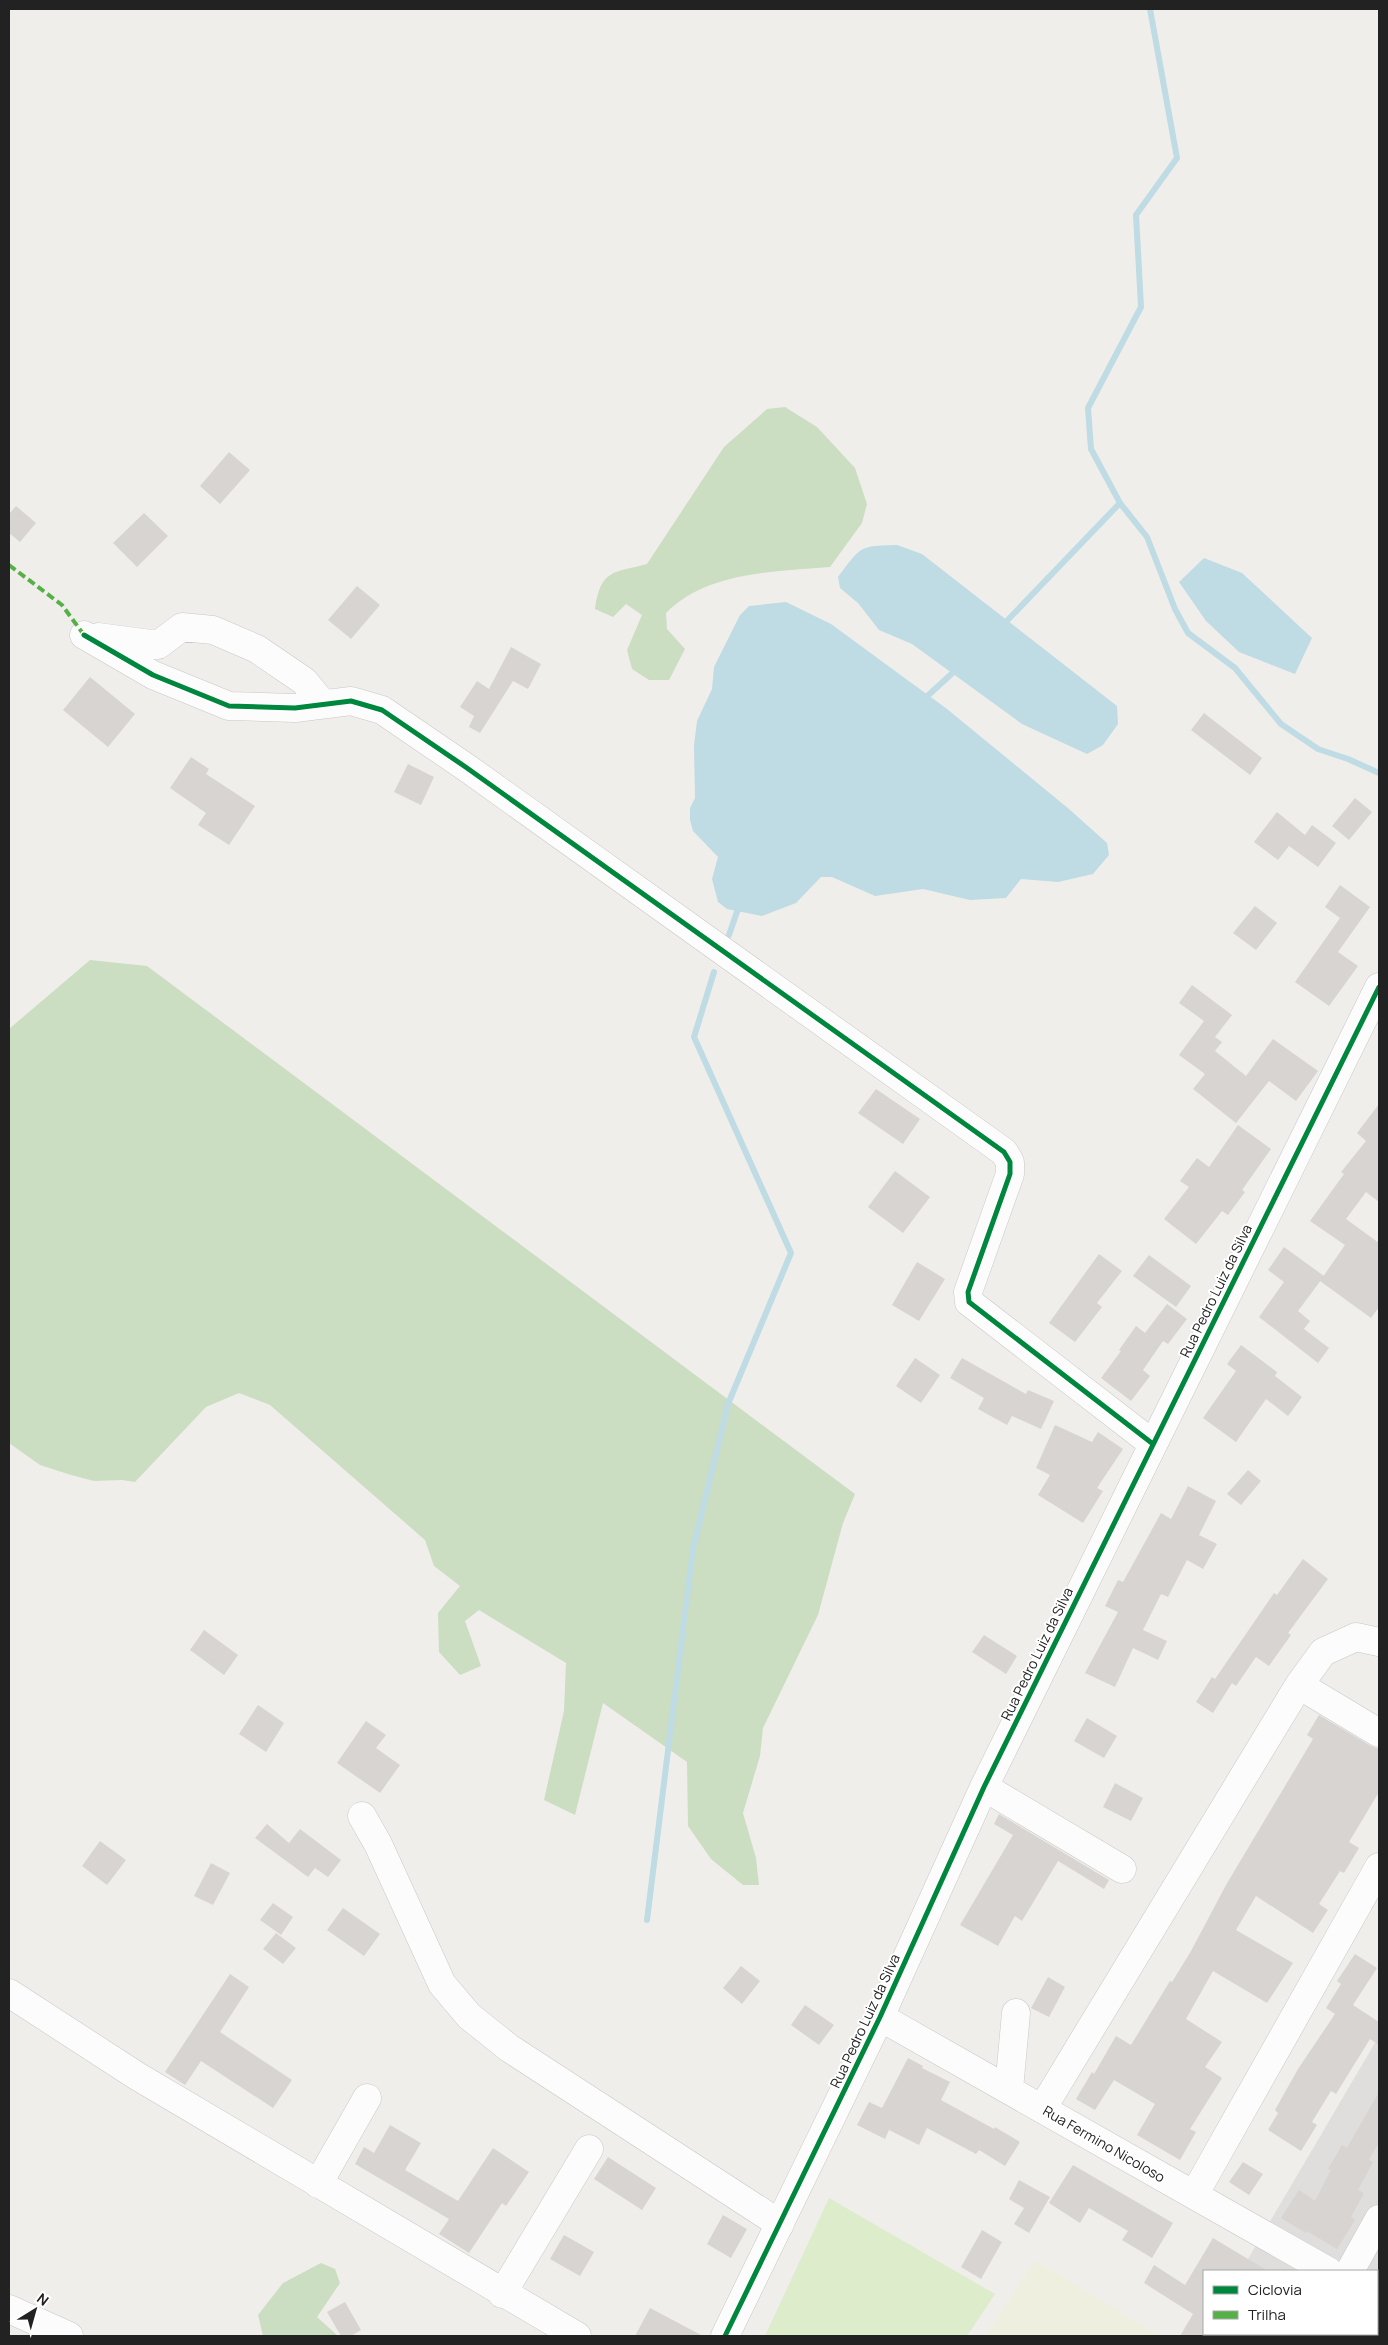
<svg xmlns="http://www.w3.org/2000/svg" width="1388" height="2345" font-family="Manrope,sans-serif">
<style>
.residential{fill:#dfdedc}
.farmland{fill:#efefdf}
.grass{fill:#ddeccb}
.forest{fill:#cbdec1}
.water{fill:#bfdbe3}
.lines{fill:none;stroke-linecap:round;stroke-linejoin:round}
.stream{stroke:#bfdbe3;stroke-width:6}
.building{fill:#d7d4d2}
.minor-casing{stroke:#c9c8c7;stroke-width:29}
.minor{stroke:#fdfcfc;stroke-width:28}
.quiet{stroke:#55b145;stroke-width:4;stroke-dasharray:8 4;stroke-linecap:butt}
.cycleway-casing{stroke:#fff;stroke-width:8}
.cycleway{stroke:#00873e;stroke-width:5}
.labels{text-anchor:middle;stroke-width:4;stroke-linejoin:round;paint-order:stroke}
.street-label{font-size:14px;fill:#222;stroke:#fff}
</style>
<rect width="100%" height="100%" fill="#f0eeeb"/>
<path class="residential" d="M1379,2036V2336H1205L1206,2334H1377V2271H1241Z"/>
<path class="farmland" d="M1035,2260L1160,2336H986Z"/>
<path class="grass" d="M829,2198L995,2294L967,2336H765Z"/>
<path class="forest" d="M785,407L817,427L855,468L867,504L862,523L830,567C775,572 708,571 666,613L667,629L685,649L669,680H649L632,669L627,650L642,615L626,604L613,617L595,609C601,569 613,573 647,564L724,447L767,409Z
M90,960L147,966L855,1494L843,1523L818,1615L763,1728L760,1756L743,1813L756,1858L759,1885H743L711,1859L688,1826L687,1762L603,1703L575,1815L544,1800L564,1711L566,1663L479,1610L465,1621L481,1666L460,1675L439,1652L438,1613L460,1586L434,1566L425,1540L270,1405L239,1393L206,1407L135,1482L122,1480L94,1481L71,1475L40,1465L9,1443V1029Z
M321,2263L335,2269L340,2283L317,2317L338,2336H263L258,2315L283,2283Z"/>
<path class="water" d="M897,545L922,554L1117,706L1118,724L1103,745L1087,754L1022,724L912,644L879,630L858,603L840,588L838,577C862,546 858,546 897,545Z
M1204,558L1242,573L1312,638L1295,674L1239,652L1206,621L1179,582Z
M786,602L831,624L947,709L1069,809L1107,843L1109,855L1093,874L1058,882L1021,879L1006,898L970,900L923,889L875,896L832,877H821L796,903L762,916L727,909L718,902L712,879L718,857L693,831L690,820V808L695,798L694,745L697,721L712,689L714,667L740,615L749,606Z"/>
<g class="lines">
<path class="stream" d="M1150,9L1177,158L1136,215L1141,307L1088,408L1091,449L1120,503L1147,537L1175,609L1188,633L1235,668L1281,724L1318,749L1348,759L1379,773
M1001,627L1120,503
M923,700L958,668
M729,935L740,903
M647,1920L693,1549L728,1404L791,1253L694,1037L714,972"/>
</g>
<path class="building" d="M229,452L250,470L220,504L200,486Z
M16,506L36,523L20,542L9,533V514Z
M144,513L168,536L137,567L113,543Z
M357,586L380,605L351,639L328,620Z
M511,647L541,664L528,689L513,681L480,733L469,727L474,716L460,707L477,681L489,689Z
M90,677L135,714L108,747L63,710Z
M1204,713L1262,758L1250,775L1191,730Z
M191,757L209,769L206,774L255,806L229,845L198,825L206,813L170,788Z
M408,764L434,777L421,805L394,792Z
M1355,798L1372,812L1349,840L1332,826Z
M1277,812L1305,835L1312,825L1336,843L1318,867L1289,846L1278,860L1254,842Z
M1340,885L1370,907L1338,952L1358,966L1329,1006L1295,982L1340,918L1325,907Z
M1255,906L1277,923L1256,950L1233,933Z
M1192,985L1232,1015L1215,1037L1222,1042L1215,1051L1246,1076L1273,1039L1318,1071L1296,1101L1269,1081L1236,1123L1193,1089L1205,1074L1179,1055L1204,1021L1179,1003Z
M876,1089L920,1119L903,1144L858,1113Z
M1379,1104V1202L1366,1192L1346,1219L1379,1243V1307L1371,1318L1320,1281L1345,1245L1310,1221L1344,1174L1341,1172L1366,1141L1357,1133Z
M1238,1125L1271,1149L1242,1190L1245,1192L1228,1215L1222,1211L1196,1244L1164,1219L1189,1187L1180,1181L1197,1158L1209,1167Z
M895,1171L930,1197L903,1233L868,1207Z
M1284,1247L1324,1276L1298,1311L1310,1321L1304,1329L1329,1348L1318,1363L1259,1317L1284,1282L1268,1270Z
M1099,1254L1122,1271L1097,1303L1102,1307L1075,1342L1049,1323Z
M1149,1255L1191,1286L1176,1307L1133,1276Z
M917,1262L945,1279L919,1321L892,1305Z
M1167,1304L1187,1319L1168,1344L1163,1341L1143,1370L1150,1376L1131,1401L1101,1378L1121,1351L1119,1350L1136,1326L1145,1333Z
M1241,1345L1277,1372L1275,1376L1302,1397L1288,1416L1266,1399L1236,1442L1203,1418L1236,1371L1227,1364Z
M915,1358L940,1375L921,1403L896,1386Z
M962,1358L1026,1394L1028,1390L1054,1401L1041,1429L1012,1416L1007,1425L978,1409L984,1398L950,1378Z
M1055,1425L1092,1442L1098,1432L1123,1449L1097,1488L1103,1491L1083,1523L1038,1495L1050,1475L1036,1468Z
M1248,1470L1261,1481L1241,1505L1227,1494Z
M1188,1486L1216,1501L1199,1535L1217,1544L1203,1569L1187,1560L1168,1597L1161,1594L1143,1630L1167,1641L1158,1660L1133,1648L1115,1687L1085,1673L1118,1612L1105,1606L1118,1580L1123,1582L1161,1513L1171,1519Z
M1303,1559L1328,1579L1288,1633L1291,1635L1269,1666L1256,1657L1236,1686L1232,1683L1213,1713L1196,1702L1212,1677L1215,1679L1274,1593L1277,1595Z
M204,1630L238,1655L224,1675L190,1650Z
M984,1635L1017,1656L1006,1674L972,1652Z
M258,1705L284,1723L266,1752L239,1734Z
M1319,1715L1371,1746L1379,1749V1792L1349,1842L1359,1848L1344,1873L1340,1871L1319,1904L1328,1910L1313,1933L1256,1896L1236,1930L1293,1963L1267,2003L1213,1971L1186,2019L1222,2042L1205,2067L1222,2078L1190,2129L1196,2132L1180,2160L1137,2135L1155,2104L1114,2080L1095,2110L1076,2099L1092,2072L1094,2074L1116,2036L1131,2045L1170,1981L1172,1982L1191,1951L1226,1885L1313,1739L1307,1735Z
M1087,1718L1117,1736L1104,1758L1074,1741Z
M366,1721L386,1735L376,1748L400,1765L380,1793L337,1763Z
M1115,1783L1143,1798L1131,1821L1103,1807Z
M999,1814L1109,1880L1104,1889L1058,1861L1022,1921L1015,1916L998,1946L960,1925L1013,1835L994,1824Z
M267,1824L289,1843L300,1829L341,1860L328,1877L315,1868L308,1877L255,1838Z
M100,1841L126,1860L107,1885L82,1866Z
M211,1863L230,1873L213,1905L194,1896Z
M273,1903L293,1917L281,1935L260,1920Z
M343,1908L380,1934L364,1956L327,1930Z
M276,1933L296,1948L283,1964L263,1949Z
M1355,1954L1377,1968L1353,2005L1379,2022V2045L1370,2039L1336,2094L1331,2091L1312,2122L1317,2125L1301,2151L1268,2130L1278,2113L1275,2110L1298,2069L1335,2014L1326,2008L1341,1984L1337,1981Z
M741,1966L760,1981L742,2004L723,1988Z
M230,1974L249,1987L220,2032L292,2080L273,2108L201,2061L185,2085L165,2072Z
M1048,1977L1065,1987L1049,2017L1031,2008Z
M805,2005L834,2025L819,2045L791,2025Z
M908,2058L923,2066L922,2068L950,2082L941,2100L994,2129L995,2127L1020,2142L1005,2166L979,2150L976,2154L927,2128L919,2145L889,2130L885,2139L857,2125L869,2102L882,2108Z
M1379,2092V2142L1369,2160L1373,2162L1358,2190L1364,2193L1351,2217L1355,2220L1337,2249L1307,2231L1306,2233L1281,2218L1299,2190L1315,2201L1331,2170L1328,2169L1342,2145L1347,2148Z
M390,2125L421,2143L405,2170L458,2201L493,2148L529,2172L506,2206L502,2203L469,2253L439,2234L449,2219L355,2164L364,2147L374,2153Z
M608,2157L656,2188L642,2210L594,2179Z
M1243,2162L1263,2174L1249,2195L1229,2182Z
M1073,2165L1173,2223L1152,2258L1122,2240L1128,2231L1089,2208L1080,2223L1049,2203Z
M1019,2180L1050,2197L1029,2233L1014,2224L1024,2208L1009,2199Z
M723,2215L747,2229L731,2258L707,2244Z
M982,2230L1002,2242L981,2279L961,2267Z
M564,2235L594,2252L580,2276L550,2259Z
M1213,2238L1268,2271H1204V2336H1180L1193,2314L1144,2283L1154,2265L1185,2285Z
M345,2302L361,2330L351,2336H341L327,2312Z
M650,2308L703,2336H635Z"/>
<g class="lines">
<g class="minor-casing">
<path id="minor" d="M84,635L153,675L229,706L295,708L351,701L382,710L467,768L1004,1152L1010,1162V1174L968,1292L969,1302L1153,1444
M98,637L158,645L182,627L213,630L257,649L304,681L323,704
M1299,1685L1379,1733
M984,1787L1122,1869
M362,1816L378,1844L442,1984L469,2016L509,2048L780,2224
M9,1993L137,2076L577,2336
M880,2017L1328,2271
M1009,2089L1016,2013
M1042,2109L1299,1685L1323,1652L1356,1637L1379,1642
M318,2184L367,2098
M1194,2195L1379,1867
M1350,2271L1379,2219
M502,2294L589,2149
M1377,2299L1379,2300
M9,2309L69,2336
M725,2336L880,2017L984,1787L1379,987
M1313,2336L1314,2334"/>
</g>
<use href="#minor" class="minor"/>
<path class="quiet" d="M9,565L62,605L84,635"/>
<g class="cycleway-casing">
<path id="cycleway" d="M84,635L153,675L229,706L295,708L351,701L382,710L467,768L1004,1152L1010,1162V1174L968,1292L969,1302L1153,1444
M725,2336L880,2017L984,1787L1379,987"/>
</g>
<use href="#cycleway" class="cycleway"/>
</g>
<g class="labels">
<g class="street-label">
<text transform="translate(1216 1291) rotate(-64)" y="5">Rua Pedro Luiz da Silva</text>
<text transform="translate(1037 1654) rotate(-64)" y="5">Rua Pedro Luiz da Silva</text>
<text transform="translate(865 2021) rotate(-65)" y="5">Rua Pedro Luiz da Silva</text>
<text transform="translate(1104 2144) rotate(30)" y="5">Rua Fermino Nicoloso</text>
</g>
</g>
<rect width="1388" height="2345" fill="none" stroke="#222222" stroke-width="20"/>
<rect x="1203" y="2270" width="175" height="65" fill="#ffffff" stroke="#a7a7a7"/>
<rect x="1213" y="2286" width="25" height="8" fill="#00873e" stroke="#a7a7a7"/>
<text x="1248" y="2295" font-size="15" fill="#222222">Ciclovia</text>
<rect x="1213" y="2311" width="25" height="8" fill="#55b145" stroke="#a7a7a7"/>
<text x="1248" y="2320" font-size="15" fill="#222222">Trilha</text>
<g transform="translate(35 2310) rotate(37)" stroke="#ffffff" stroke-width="4" paint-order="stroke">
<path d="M0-4L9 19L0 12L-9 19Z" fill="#222222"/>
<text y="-8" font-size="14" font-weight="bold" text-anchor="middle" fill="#222222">N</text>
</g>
</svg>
